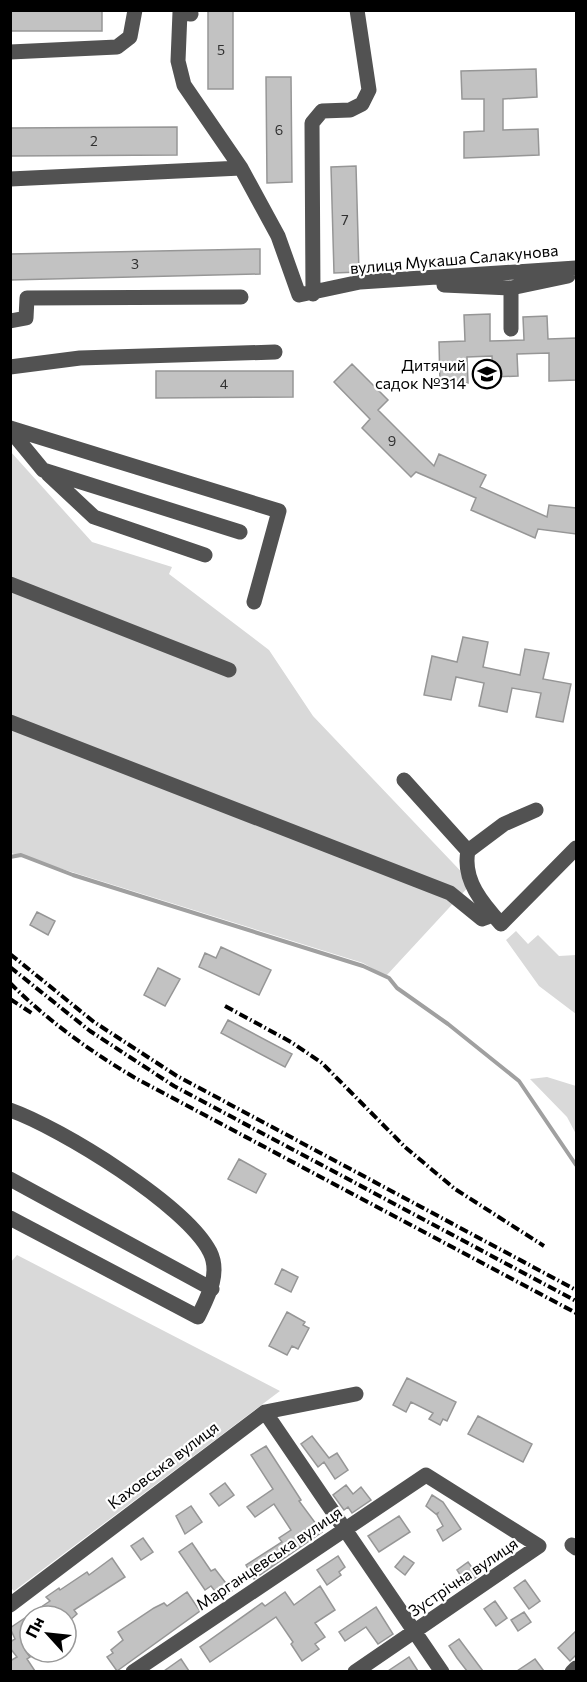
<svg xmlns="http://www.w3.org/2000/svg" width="587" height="1682" font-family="Commissioner,sans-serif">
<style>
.green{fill:#d9d9d9}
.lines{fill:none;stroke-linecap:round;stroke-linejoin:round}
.stream{stroke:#a0a0a0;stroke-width:4}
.building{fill:#c2c2c2;stroke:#969696;stroke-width:1.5}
.minor{stroke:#525252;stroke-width:15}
.rail{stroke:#000;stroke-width:4;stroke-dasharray:9 3 1.5 3;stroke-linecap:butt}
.labels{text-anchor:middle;stroke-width:4.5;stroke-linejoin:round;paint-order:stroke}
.number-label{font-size:14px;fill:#303030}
.street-label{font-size:16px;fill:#000;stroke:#fff}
.poi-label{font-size:16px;fill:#000;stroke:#fff;text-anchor:end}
</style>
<rect width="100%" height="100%" fill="#fff"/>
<path class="green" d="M10,451L92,542L172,567L169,574L269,650L313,716L472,883L386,976L363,963L11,853Z
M516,931L528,944L538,935L559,956L576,955V1014L539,986L506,940Z
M547,1077L576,1086V1134L567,1117L530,1079Z
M17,1255L280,1391L14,1591L11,1588L10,1263Z"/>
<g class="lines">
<path class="stream" d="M10,857L21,855L73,875L363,966L389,978L397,988L448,1024L519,1081L576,1165"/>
</g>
<path class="building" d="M10,10H102V31H10Z
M208,10H233V89H208Z
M536,69L537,97L503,99V130L538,129L539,155L464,158V132L484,131V99H462L461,71Z
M266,77H291L292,182L267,183Z
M177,127V155L10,156V128Z
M356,166L359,272L334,273L331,167Z
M260,249V274L10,280V254Z
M490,314V341L524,340L523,317L547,316L548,339L576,338V380L549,381V353L517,354L518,376L493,377L492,356L467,357L468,383L440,384L439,342L465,341L464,315Z
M352,364L388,400L378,410L434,466L439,454L486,475L480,487L547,517L549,505L576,508V534L538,529L535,538L471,510L476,498L416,472L411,477L362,428L370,419L334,382Z
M156,371H293V397L156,398Z
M463,637L488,642L483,667L520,675L525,649L549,653L543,679L571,684L563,722L536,717L541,693L512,688L507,712L479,706L484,683L456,677L451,700L424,695L432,656L457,662Z
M37,912L55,921L48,935L30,925Z
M221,947L271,970L259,995L199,967L205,953L216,958Z
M158,968L180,979L165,1006L144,995Z
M228,1020L292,1054L285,1067L221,1033Z
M239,1159L266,1174L256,1193L228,1179Z
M282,1269L298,1277L291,1292L275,1284Z
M287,1312L305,1322L303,1325L309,1328L298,1349L292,1346L287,1355L269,1346Z
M407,1378L456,1402L447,1421L443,1419L440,1425L429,1419L433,1413L411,1402L406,1412L393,1405Z
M478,1416L532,1444L523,1462L468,1434Z
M312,1436L329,1458L337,1453L348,1470L335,1479L324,1462L318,1467L301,1444Z
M266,1446L301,1500L299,1501L322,1532L254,1579L246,1565L282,1542L279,1538L291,1530L274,1504L255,1517L247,1507L273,1489L251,1455Z
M225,1483L234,1495L219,1506L210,1494Z
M346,1485L353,1494L361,1487L371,1500L352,1513L348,1507L344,1510L333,1495Z
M432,1495L443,1502L461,1529L443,1541L437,1530L443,1526L437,1515L438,1513L436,1514L426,1506Z
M191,1506L202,1522L185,1534L176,1516Z
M399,1516L410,1532L379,1552L368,1536Z
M143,1538L153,1552L141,1560L131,1546Z
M192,1543L211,1571L215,1569L232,1591L221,1599L211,1586L205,1590L179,1552Z
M338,1556L345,1567L339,1572L341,1575L327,1585L317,1570Z
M404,1556L414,1563L405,1575L395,1567Z
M112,1558L125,1577L74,1610L77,1614L69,1621L62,1612L56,1616H30V1646L25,1650L30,1657L27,1659L35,1671H10V1661L17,1657L10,1648V1642L15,1639L10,1628L50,1601L46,1597L59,1588L60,1590L87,1572L89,1575Z
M468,1562L478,1576L466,1584L457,1570Z
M525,1580L540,1601L529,1609L514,1588Z
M320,1586L335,1610L315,1623L325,1637L315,1644L319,1649L302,1661L291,1644L293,1642L276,1617L210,1662L200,1647L262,1603L265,1606L285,1592L294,1605Z
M187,1592L200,1611L117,1671L107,1657L113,1653L111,1650L123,1640L118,1632L154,1608L164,1603L167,1606Z
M495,1601L507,1618L496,1626L484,1609Z
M376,1607L393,1634L378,1644L366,1627L345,1641L339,1632Z
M524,1612L531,1622L518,1631L511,1620Z
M576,1631V1655L570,1661L558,1648Z
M459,1639L483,1671H467L457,1658L449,1646Z
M409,1657L418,1671H388Z
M181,1659L189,1671H164Z
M535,1659L544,1671H517Z"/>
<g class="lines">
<path class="minor" d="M191,14L180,12L178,61L184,85L241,168L278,236L299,295L360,282L576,268
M10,52L117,47L130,37L135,10
M10,179L241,168
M444,285L511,288L568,276
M313,294L312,123L322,111L350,110L362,104L369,90L357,10
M10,321L26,318L27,298L241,297
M511,329V288
M10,367L80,358L275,352
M10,428L279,511L254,602
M10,430L43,470L240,532
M48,474L94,517L205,555
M10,584L229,670
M10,722L450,893L482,919L493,915
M404,780L468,851
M536,810L504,824L468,851C462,880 483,904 501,924L576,848
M10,1110C61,1128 186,1205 210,1252C221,1274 207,1298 198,1317L10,1218
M10,1179L212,1289
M265,1412L442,1672
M572,1545L576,1548
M10,1605L265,1412L356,1394
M133,1672L426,1475L539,1546L355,1672
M572,1672L576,1668"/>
<path class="rail" d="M10,954L94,1022L177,1076L576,1290
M10,967L90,1031L174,1086L576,1301
M10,983C48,1021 91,1052 137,1079L576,1313
M10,999L33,1014
M225,1006L291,1042L322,1063L405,1147L455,1189L544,1246"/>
</g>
<defs>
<g id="school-ring" transform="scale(1.5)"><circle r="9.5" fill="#fff" stroke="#000" stroke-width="1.5"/><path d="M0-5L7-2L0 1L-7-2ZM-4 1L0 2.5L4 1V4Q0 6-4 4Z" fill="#000"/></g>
</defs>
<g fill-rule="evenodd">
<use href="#school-ring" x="487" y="374"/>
</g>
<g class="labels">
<g class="number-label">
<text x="221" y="55">5</text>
<text x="279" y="135">6</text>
<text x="94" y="146">2</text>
<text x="345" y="225">7</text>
<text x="135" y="269">3</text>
<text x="224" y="389">4</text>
<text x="392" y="446">9</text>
</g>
<g class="street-label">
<text transform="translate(454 259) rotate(-5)" y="6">вулиця Мукаша Салакунова</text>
<text transform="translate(163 1465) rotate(-37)" y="6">Каховська вулиця</text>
<text transform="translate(269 1558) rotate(-34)" y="6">Марганцевська вулиця</text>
<text transform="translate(463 1577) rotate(-34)" y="6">Зустрічна вулиця</text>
</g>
<g class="poi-label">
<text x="466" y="371">Дитячий<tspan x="466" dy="18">садок №314</tspan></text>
</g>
</g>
<rect width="587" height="1682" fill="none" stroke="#000000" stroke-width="24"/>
<g transform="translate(48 1634) rotate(297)"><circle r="28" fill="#ffffff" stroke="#999999" stroke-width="1.5"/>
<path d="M0-4.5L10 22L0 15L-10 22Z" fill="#000000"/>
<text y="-9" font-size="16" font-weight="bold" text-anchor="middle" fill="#000000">Пн</text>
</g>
</svg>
